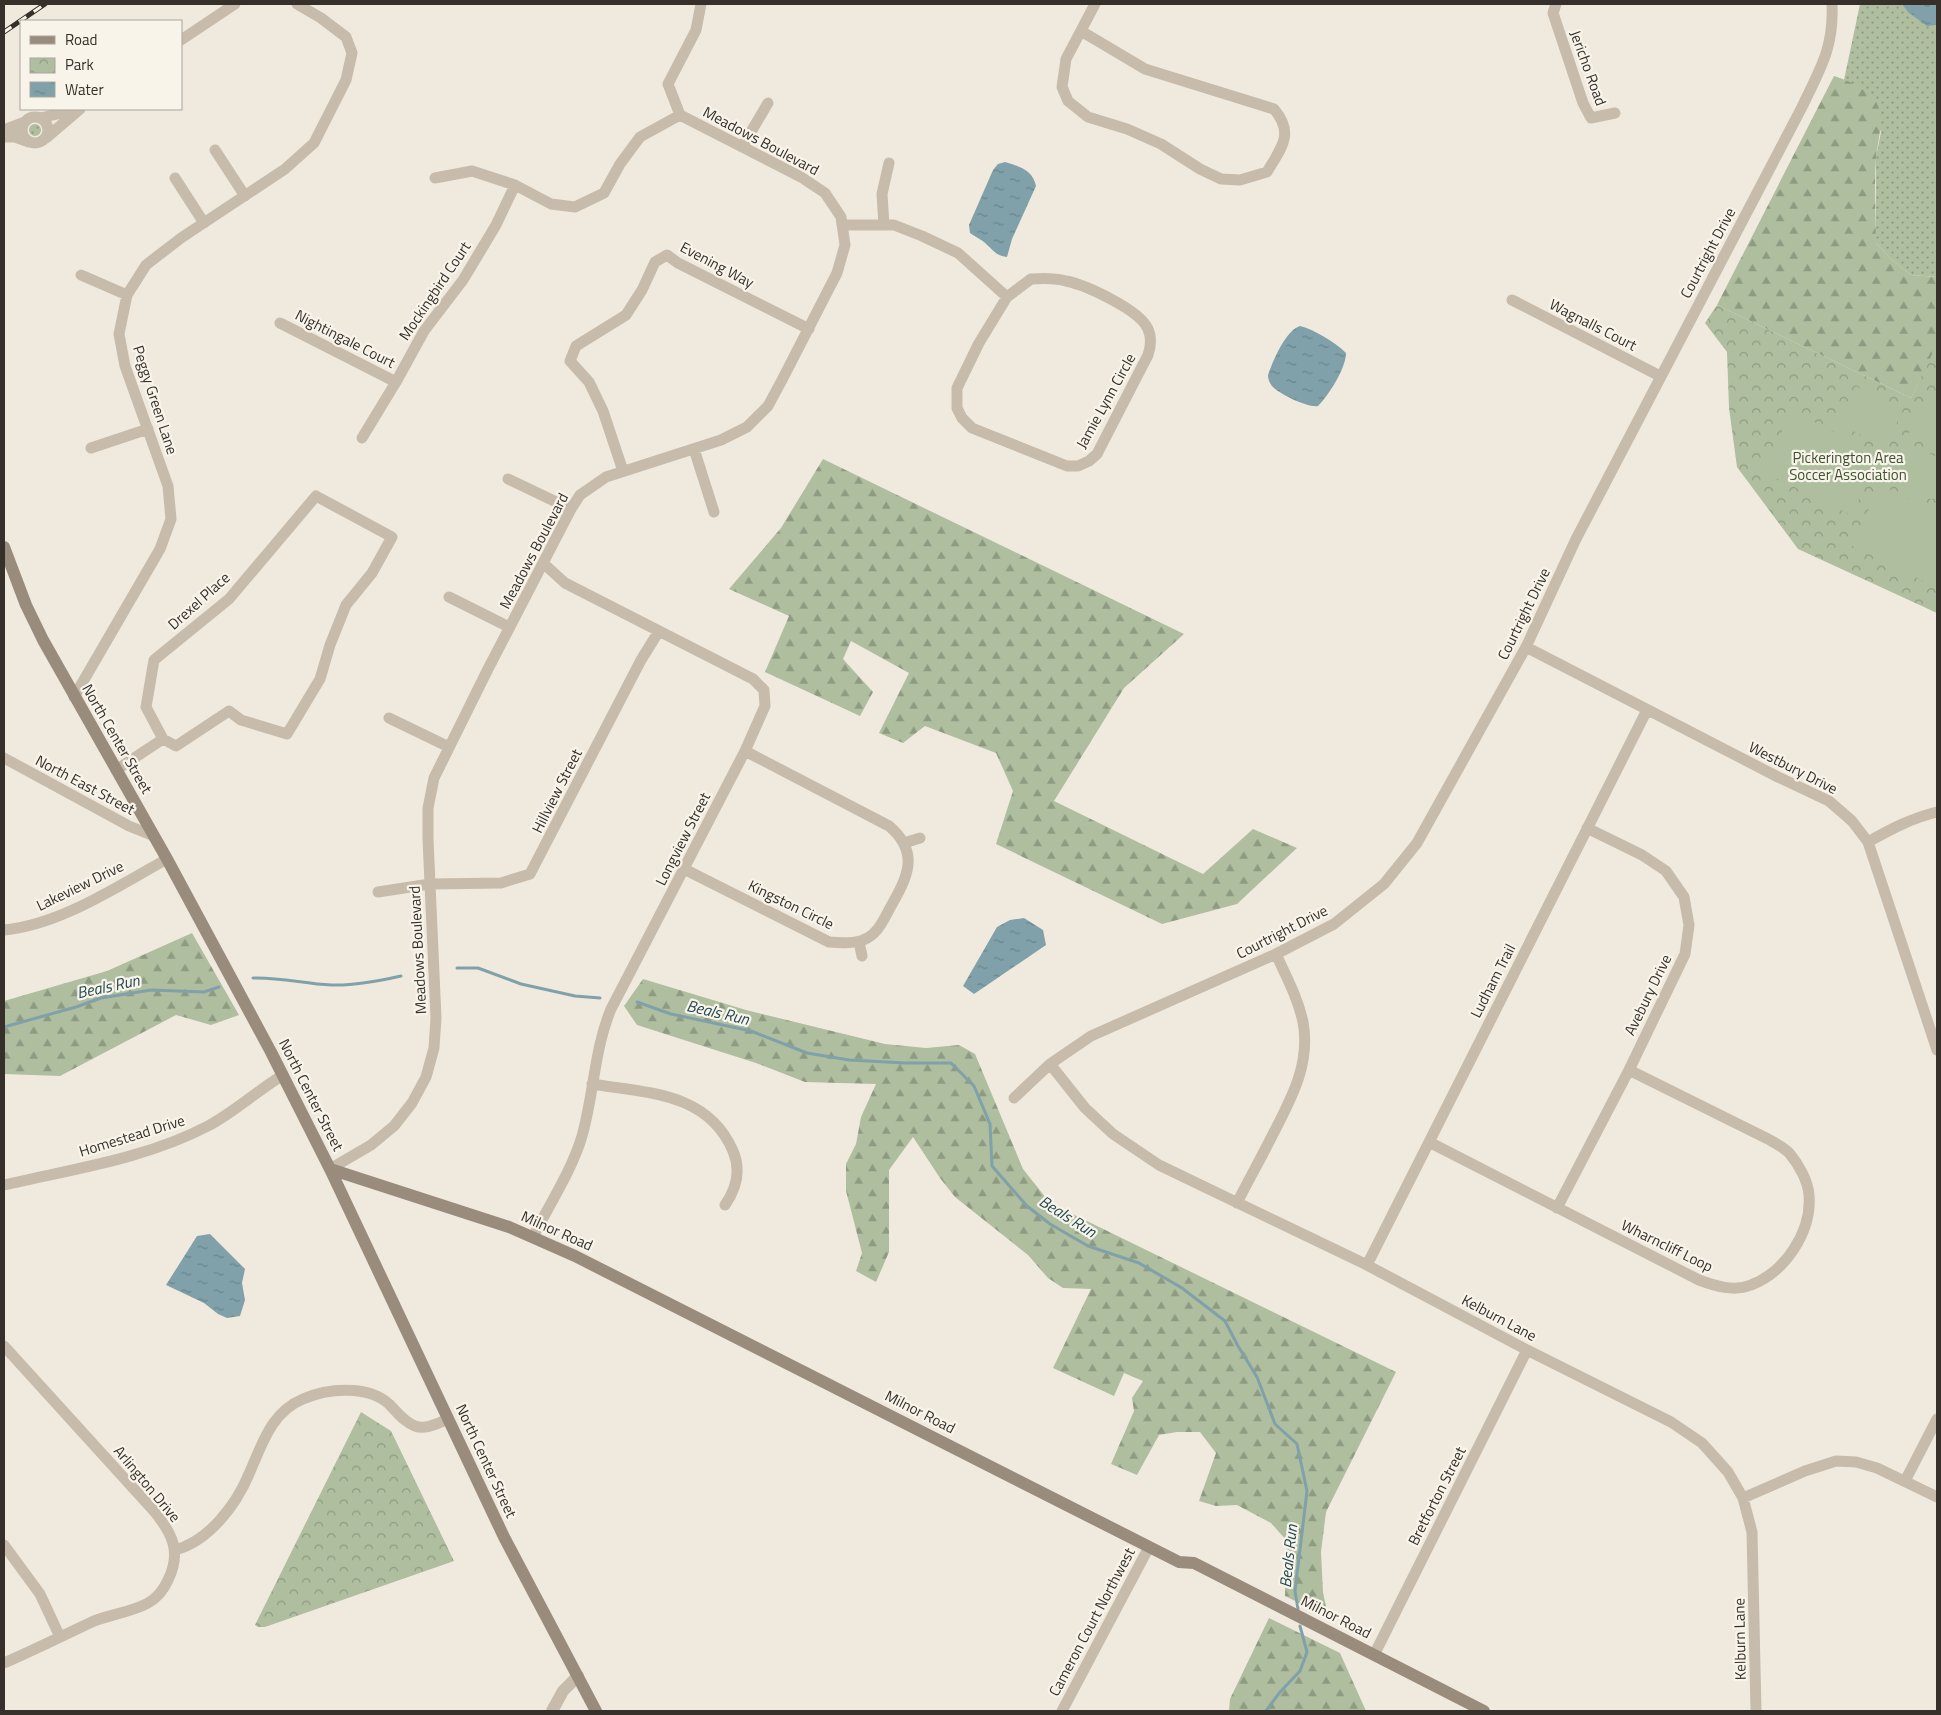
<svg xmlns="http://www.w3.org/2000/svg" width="1941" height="1715" font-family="'Titillium Web',sans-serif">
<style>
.grass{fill:url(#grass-dots)}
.forest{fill:url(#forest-firs)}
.park{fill:url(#park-crowns)}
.pitch{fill:#aebe9f}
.water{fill:url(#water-ripples)}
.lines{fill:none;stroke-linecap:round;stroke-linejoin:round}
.stream{stroke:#80a1aa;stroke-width:3}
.minor{stroke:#c7bcab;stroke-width:11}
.tertiary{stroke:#c7bcab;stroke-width:12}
.secondary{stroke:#9a8c7d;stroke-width:12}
.rail-casing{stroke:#362f2a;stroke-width:5}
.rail{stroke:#f8f4ea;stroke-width:3;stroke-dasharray:9;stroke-linecap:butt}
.labels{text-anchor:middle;stroke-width:4.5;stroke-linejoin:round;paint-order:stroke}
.street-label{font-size:15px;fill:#362f2a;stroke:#f8f4ea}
.park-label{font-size:15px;fill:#3f5130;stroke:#f8f4ea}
.water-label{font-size:16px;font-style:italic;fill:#234853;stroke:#f8f4ea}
</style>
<defs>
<pattern id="grass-dots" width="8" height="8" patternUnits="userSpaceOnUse" patternTransform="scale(1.25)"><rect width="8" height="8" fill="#aebe9f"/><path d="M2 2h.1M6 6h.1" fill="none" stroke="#8e9b82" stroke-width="1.8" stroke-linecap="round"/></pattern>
<pattern id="forest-firs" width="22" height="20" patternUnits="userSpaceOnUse" patternTransform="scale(1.25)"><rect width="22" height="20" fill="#aebe9f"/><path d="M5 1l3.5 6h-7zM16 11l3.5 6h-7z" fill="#8e9b82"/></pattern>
<pattern id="park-crowns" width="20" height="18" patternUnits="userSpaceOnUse" patternTransform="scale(1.25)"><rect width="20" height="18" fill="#aebe9f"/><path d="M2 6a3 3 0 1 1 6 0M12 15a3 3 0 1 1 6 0" fill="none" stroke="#8e9b82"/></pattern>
<pattern id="water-ripples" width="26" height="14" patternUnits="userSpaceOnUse" patternTransform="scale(1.25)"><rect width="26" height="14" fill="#80a1aa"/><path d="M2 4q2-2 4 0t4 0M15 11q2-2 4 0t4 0" fill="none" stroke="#6a848b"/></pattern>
</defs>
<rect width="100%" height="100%" fill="#f0eade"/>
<path class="grass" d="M1860,4H1937V277L1911,275L1892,260L1876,243V157L1881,132L1863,89L1844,80Z
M29 130a6 6 0 1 1 12 0a6 6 0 1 1-12 0Z"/>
<path class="forest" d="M1834,76C1846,80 1871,90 1876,101C1885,121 1878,138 1876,158C1874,186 1876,215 1876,243L1892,260L1911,275L1937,277V346L1911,398L1717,305Z
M823,459L1184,634L1124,688L1054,801L1203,874L1253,829L1297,848L1237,904L1162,924L996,844L1013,791L996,753L925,726L903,743L879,733L909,673L851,641L843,659L873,692L860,716L765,672L789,616L729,589L781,528Z
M192,933L239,1015L211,1025L176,1015L60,1076L4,1074V1001L107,971Z
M643,979L746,1010L885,1044L926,1048L959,1045L975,1054L1023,1169L1050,1203L1396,1372L1326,1512L1321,1552L1323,1592L1328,1617L1285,1596L1287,1541L1271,1523L1237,1505L1216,1506L1199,1501L1216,1453L1200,1432H1177L1159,1435L1137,1475L1111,1464L1134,1411L1132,1398L1143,1381L1124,1373L1114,1396L1053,1368L1091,1289L1063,1288L1048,1278L1028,1255L955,1197L940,1178L913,1137L889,1170V1252L876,1282L856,1271L862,1253L846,1191V1164L856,1144L861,1117L876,1084L805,1082L756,1063L637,1025L624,1006Z
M1269,1618L1340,1653L1366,1711H1229L1230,1699Z"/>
<path class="park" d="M1717,305L1911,398L1937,344V613L1798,549L1737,467L1729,408L1727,352L1705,323Z
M361,1412L391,1431L454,1561L265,1627H258L255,1625Z"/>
<path class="pitch" d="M1856,386L1903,410L1885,447L1837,423Z
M1926,398L1937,404V450L1908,435Z
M1792,411L1881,455L1851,515L1762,471Z
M1903,440L1937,457V489L1932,500L1884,476Z
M1881,485L1937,513V588L1851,545Z"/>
<path class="water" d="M1902,4H1937L1936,25L1927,26L1908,12Z
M1005,162C1019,166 1033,170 1036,186L1012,239L1007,257C996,256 992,249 984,242C980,239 974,236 970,233L969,225L993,170L998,164Z
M1300,326C1315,330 1335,342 1346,353C1346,368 1329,395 1318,406C1308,408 1279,394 1272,386C1269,382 1268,379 1268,375C1273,361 1285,331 1300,326Z
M1024,918L1043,930L1046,945L974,994L963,986L997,927L1010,920Z
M210,1234L245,1269L242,1283L245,1300L240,1316L227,1318L218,1314L204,1303L166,1285L197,1236Z"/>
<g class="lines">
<path class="stream" d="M457,968H478L521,984L575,996L600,998
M253,978C280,977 305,984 331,985C353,986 379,981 401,976
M637,1002L671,1014L751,1031L807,1053L849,1060L905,1063H951L974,1086L990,1124L992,1166L1027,1206L1050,1224L1088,1246L1139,1263L1182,1288L1225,1321L1238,1346L1257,1377L1275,1424L1297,1444L1307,1491L1295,1591L1298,1609
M4,1027L76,1007L101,998L151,990L204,992L219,987
M1266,1711L1280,1692L1300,1671L1307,1652L1300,1626"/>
<path class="minor" d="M1556,4L1553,13L1583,103L1591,118L1615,113
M1081,31L1145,69L1274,109C1295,134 1281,148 1267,172L1240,180L1221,179L1200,169L1161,144L1127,129L1088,117L1068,101L1062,87L1066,59L1095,4
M181,40L235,4
M22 130a13 13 0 1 1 26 0a13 13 0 1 1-26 0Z
M41,118L77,109
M4,130L25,122
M4,137H15L29,142
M46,138L80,109
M742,147L768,103
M215,150L245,196
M175,178L204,223
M435,178L472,171L515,185L551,204L575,207L604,193L620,164L640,137L680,115
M842,225H894L922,236L958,253L1007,297
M884,225L882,194L889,163
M81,275L127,295
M1031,279C1043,278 1055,278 1066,281C1086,285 1140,310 1148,329C1152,338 1151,346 1148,355L1097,454L1089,461L1078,466H1067L972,428L962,418L957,408V388L979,343L1007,297Z
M1512,300L1660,376
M280,323L396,382
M362,438L396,382L424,331L463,280L496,225L515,185
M91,448L148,429
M694,449L714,512
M623,471L603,411L589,382L570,361L576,346L626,315L642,290L655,262L667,255L678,263L809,329
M508,479L571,509
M449,597L509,627
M1526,647L1778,777L1829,801L1852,821L1868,842L1937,1050
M74,697L160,549L171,519L168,486L125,366L119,334L127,295L146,265L181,238L285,169L314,143L346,80L352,53L346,37L321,18L297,4
M389,718L449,747
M4,758L129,826L154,836
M116,770L163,739L176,746L229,711L241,720L287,734L320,679L330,645L346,605L372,573L392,537L316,496L229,599L154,660L146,707L163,739
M1868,842C1891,829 1912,818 1937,812
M904,843L920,838
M684,869L829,942C840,943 853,944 863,940C877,935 883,921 890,908C907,878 921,853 889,826L745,751
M378,892L430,884L501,883L530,874L641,660L659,631
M4,930C60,925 118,886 167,859
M859,942L862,956
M1050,1064L1085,1108L1113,1134L1159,1165L1363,1263L1527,1350L1671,1422L1702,1443L1728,1472L1743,1498L1752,1532L1756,1711
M592,1084C647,1093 708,1092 733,1151C741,1170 737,1188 725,1205
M1014,1098L1050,1064L1091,1036L1276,954L1334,924L1384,884L1417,843L1526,647L1576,539L1802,107C1820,69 1834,48 1832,4
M1429,1142L1699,1280C1715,1286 1734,1292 1751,1285C1785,1272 1812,1232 1809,1195C1808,1181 1799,1165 1790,1154C1785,1148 1775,1143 1768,1139L1629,1070
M330,1169L371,1145L394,1126L412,1103L426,1077L434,1048L436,1018L428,839V808L434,778L488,669L571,509L580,495L606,477L721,440L747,427L768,406L782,380L837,273L845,245L841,217L825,193L801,177L680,115L668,84L696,30L701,4
M4,1185C72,1169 145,1159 208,1126C234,1112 257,1091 283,1075
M1237,1203C1248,1181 1260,1160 1271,1138C1290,1101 1311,1065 1303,1022C1298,998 1286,976 1276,954
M1557,1208L1629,1070L1685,954L1689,925L1684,897L1666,871L1642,855L1587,828
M533,1237C548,1207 573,1168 582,1136C594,1094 594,1050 611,1009L745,751L765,706L764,690L753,679L565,583L543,563
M1367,1265L1647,710
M4,1346L154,1511C172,1533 182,1552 168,1580C164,1589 157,1598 148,1603C132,1612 112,1614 94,1621C64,1635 34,1650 4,1663
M1905,1481L1937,1419
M1743,1498L1805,1471L1836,1461L1856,1462L1877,1468L1937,1497
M4,1545L40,1594L60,1637
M175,1550C209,1541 236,1505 249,1474C262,1445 271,1412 303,1399C328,1388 368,1385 389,1404C397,1412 404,1422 415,1426C426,1430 438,1423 448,1419
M1374,1655L1527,1350
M1062,1711L1149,1547"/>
<path class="tertiary" d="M552,1711L563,1691L578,1676"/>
<path class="secondary" d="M4,547L26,605L43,640L167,859L271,1052L330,1169L504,1537L596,1711
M330,1169L509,1227L575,1256L1179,1562L1194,1563L1484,1711"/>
<g class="rail-casing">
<path id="rail" d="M4,32L45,4"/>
</g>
<use href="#rail" class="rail"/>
</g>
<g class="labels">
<g class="street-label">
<text transform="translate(1588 68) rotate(70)" y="5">Jericho Road</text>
<text transform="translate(761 141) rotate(28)" y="5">Meadows Boulevard</text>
<text transform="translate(1708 253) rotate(-62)" y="5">Courtright Drive</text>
<text transform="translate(717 265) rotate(28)" y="5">Evening Way</text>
<text transform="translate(435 291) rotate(-56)" y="5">Mockingbird Court</text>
<text transform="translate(1593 325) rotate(27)" y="5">Wagnalls Court</text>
<text transform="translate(345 339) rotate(27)" y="5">Nightingale Court</text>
<text transform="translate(155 400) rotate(72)" y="5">Peggy Green Lane</text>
<text transform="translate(1106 401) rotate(-61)" y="5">Jamie Lynn Circle</text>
<text transform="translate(534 551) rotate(-62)" y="5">Meadows Boulevard</text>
<text transform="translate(199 601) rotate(-42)" y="5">Drexel Place</text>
<text transform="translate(1524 614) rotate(-64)" y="5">Courtright Drive</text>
<text transform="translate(117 739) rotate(60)" y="5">North Center Street</text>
<text transform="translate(1793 768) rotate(27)" y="5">Westbury Drive</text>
<text transform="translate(85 785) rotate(28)" y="5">North East Street</text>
<text transform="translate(557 791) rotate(-63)" y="5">Hillview Street</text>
<text transform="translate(683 839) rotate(-63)" y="5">Longview Street</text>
<text transform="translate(80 886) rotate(-26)" y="5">Lakeview Drive</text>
<text transform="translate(791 905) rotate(26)" y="5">Kingston Circle</text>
<text transform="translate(1282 932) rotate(-27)" y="5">Courtright Drive</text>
<text transform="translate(418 950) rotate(-93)" y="5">Meadows Boulevard</text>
<text transform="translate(1493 981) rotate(-63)" y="5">Ludham Trail</text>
<text transform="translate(1648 995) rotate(-64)" y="5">Avebury Drive</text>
<text transform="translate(311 1095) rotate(63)" y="5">North Center Street</text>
<text transform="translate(132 1136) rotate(-17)" y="5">Homestead Drive</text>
<text transform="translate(557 1231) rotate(24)" y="5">Milnor Road</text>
<text transform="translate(1667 1246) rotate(26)" y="5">Wharncliff Loop</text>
<text transform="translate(1499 1318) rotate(28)" y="5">Kelburn Lane</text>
<text transform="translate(920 1412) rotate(27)" y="5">Milnor Road</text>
<text transform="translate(486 1461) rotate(65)" y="5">North Center Street</text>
<text transform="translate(147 1484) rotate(50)" y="5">Arlington Drive</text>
<text transform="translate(1437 1496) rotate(-63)" y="5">Bretforton Street</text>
<text transform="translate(1336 1617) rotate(27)" y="5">Milnor Road</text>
<text transform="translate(1092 1622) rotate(-62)" y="5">Cameron Court Northwest</text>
<text transform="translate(1740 1639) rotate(-91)" y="5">Kelburn Lane</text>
</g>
<g class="park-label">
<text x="1848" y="463">Pickerington Area<tspan x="1848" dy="17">Soccer Association</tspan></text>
</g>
<g class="water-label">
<text transform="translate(108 986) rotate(-12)" y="6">Beals Run</text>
<text transform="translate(718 1012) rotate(13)" y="6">Beals Run</text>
<text transform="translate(1068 1216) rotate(32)" y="6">Beals Run</text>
<text transform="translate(1288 1556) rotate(-84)" y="6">Beals Run</text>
</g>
</g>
<rect width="1941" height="1715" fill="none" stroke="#362f2a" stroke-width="10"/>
<rect x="20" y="20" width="162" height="90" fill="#f8f4ea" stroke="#aaa59d"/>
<rect x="30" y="36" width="25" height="8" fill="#9a8c7d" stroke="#aaa59d"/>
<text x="65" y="45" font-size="15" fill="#362f2a">Road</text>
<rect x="30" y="58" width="25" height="15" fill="url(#park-crowns)" stroke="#aaa59d"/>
<text x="65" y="70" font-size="15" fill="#362f2a">Park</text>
<rect x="30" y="82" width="25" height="15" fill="url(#water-ripples)" stroke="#aaa59d"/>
<text x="65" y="95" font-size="15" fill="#362f2a">Water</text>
</svg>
